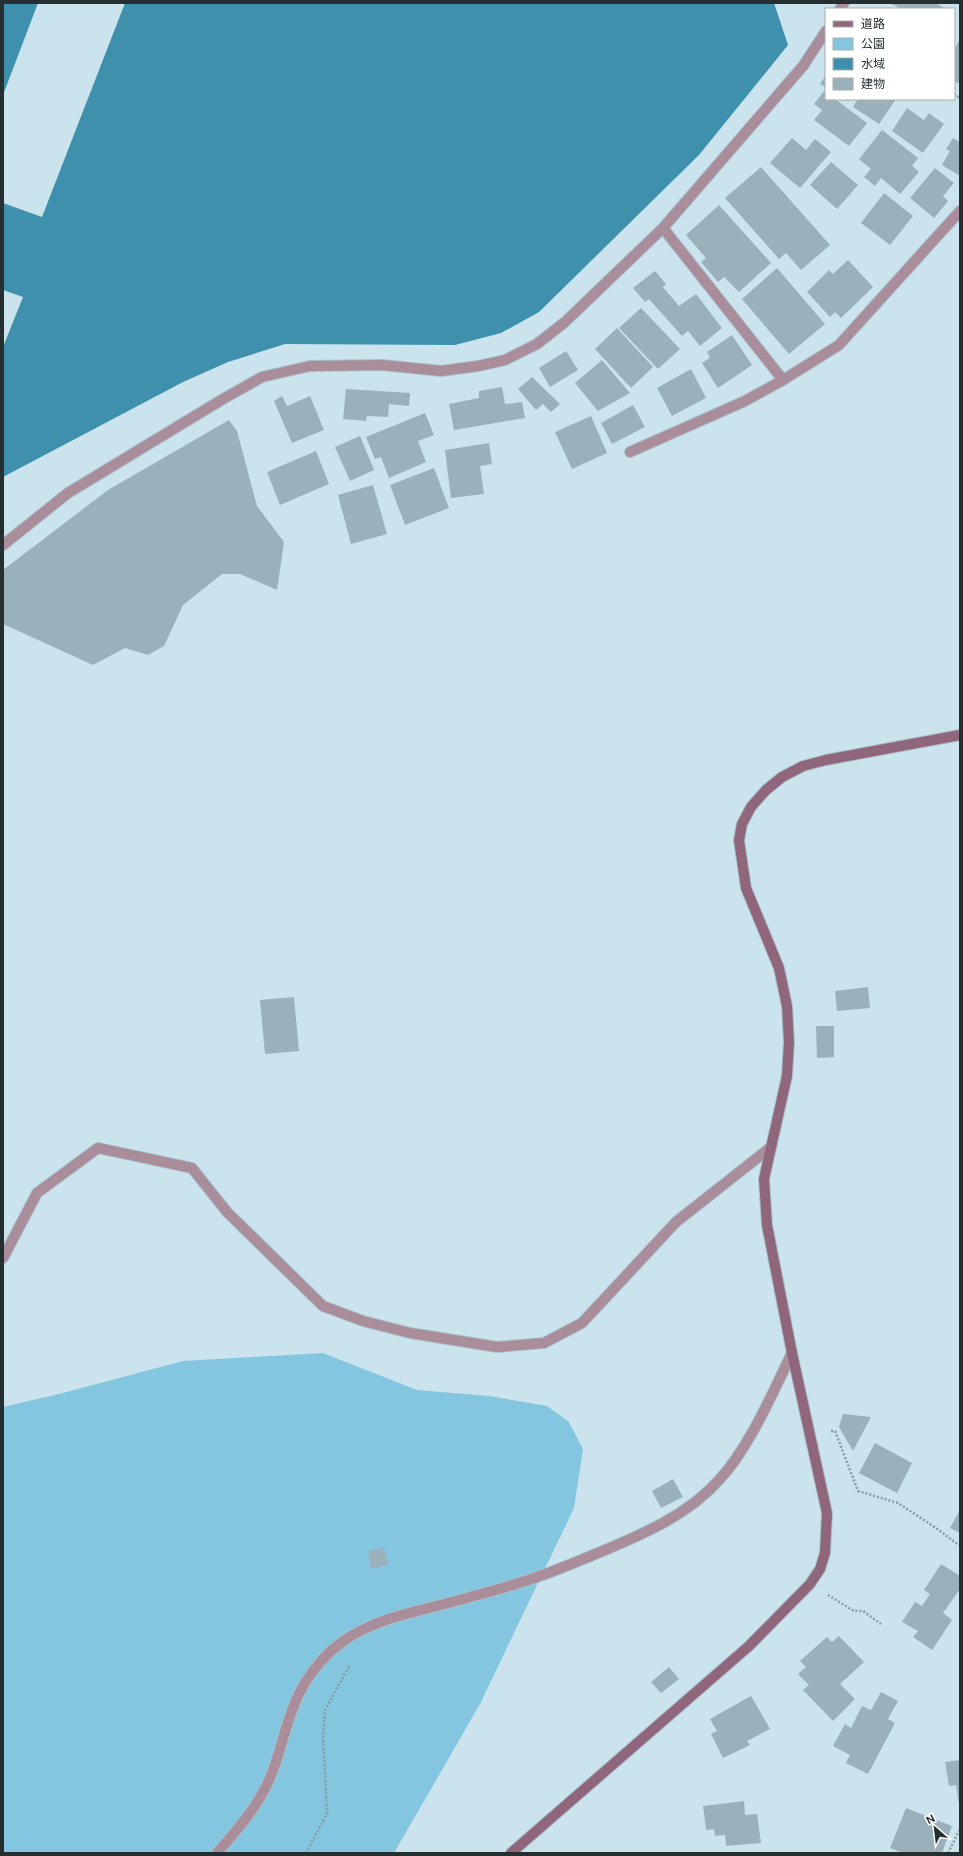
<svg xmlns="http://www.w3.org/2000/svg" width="963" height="1856" font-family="'DM Sans','Noto Sans JP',sans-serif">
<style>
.green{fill:#84c6e0}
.water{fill:#3f90ad}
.pier{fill:#cae3ed}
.building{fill:#9ab1bb}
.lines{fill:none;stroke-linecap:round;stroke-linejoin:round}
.street-casing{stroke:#a9bfc8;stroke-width:12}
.secondary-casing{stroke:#a9bfc8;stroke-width:12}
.path{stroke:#889ba2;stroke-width:2.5;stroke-dasharray:2 2;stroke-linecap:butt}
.street{stroke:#aa8d9b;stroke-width:10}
.secondary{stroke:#8f667b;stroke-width:10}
</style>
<rect width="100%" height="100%" fill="#cae3ed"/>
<path class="green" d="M323,1353L417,1390L489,1396L547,1406L569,1422L583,1449L574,1508L480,1704L394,1853H3V1407L63,1393L183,1361Z"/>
<path class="water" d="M3,3H774L788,45L699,155L539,312L501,333L455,345L285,344L228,362L183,382L3,477Z"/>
<path class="pier" d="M38,3H125L42,217L3,203V95Z
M3,290L23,297L3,347Z"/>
<path class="building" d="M890,3H936L946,9H901Z
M960,39V84L954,81V50Z
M826,75V87L820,84Z
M824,91L826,93V99H835L867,123L849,146L814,120L822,110L814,104Z
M858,99H896L879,124L853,107Z
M907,108L924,120L929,113L944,124L923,153L892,131Z
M882,130L918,158L912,166L919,172L900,194L881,178L875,186L864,177L871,169L859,159Z
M792,138L806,150L815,139L831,152L800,188L770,163Z
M953,138L960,142V176L942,165L950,151L946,149Z
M831,162L858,185L837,209L810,185Z
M761,167L830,245L801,270L786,253L779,259L725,198Z
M935,168L954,183L943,196L948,201L934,218L910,198Z
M884,193L913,216L890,245L861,223Z
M719,205L771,263L739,292L724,277L718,282L701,262L706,258L686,235Z
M848,260L873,287L841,318L835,312L830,317L807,292L829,270L833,274Z
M777,268L825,324L789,354L742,299Z
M655,271L666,284L663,287L679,306L696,294L722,328L700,346L688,331L682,336L649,299L645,302L633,288Z
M641,308L680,349L658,369L619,328Z
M617,328L653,367L631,388L595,349Z
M732,335L752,365L718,388L702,363L710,358L707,352Z
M566,351L578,370L550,387L539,368Z
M602,360L630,393L598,411L575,383Z
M691,369L706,398L672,416L657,388Z
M532,377L560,404L551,412L543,404L536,410L518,389Z
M502,387L505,404L522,402L525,418L454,430L449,404L479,398V391Z
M346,389L410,393L409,406L389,404L388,417L367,416L366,421L343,419Z
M282,396L287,406L310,396L324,430L292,443L274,401Z
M633,405L645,427L612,444L601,423Z
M425,413L434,435L418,441L426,462L389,478L381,457L375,459L366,437Z
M591,416L607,453L572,469L555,432Z
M229,420L237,431L257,506L284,542L277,590L240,574H222L183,605L164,646L148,655L125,648L93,665L3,624V570L108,490Z
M360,436L374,470L350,481L335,447Z
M489,443L492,464L480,466L484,494L451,498L445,450Z
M316,451L329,484L280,505L267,472Z
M434,468L449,508L405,525L390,485Z
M373,485L387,534L351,544L338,495Z
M868,987L870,1008L837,1011L835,991Z
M294,997L299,1051L265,1054L260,1000Z
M816,1026H834V1057L817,1058Z
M843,1414L871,1417L853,1451L839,1427Z
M875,1443L912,1463L897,1493L859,1473Z
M673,1479L683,1497L661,1508L652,1491Z
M960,1510V1533L950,1528Z
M384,1548L388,1565L371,1569L368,1551Z
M941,1564L960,1576V1589L943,1613L952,1620L932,1650L913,1637L918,1631L902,1622L915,1602L922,1606L930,1594L924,1590Z
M839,1636L864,1662L840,1684L855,1699L833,1721L803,1690L809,1685L798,1674L806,1667L800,1661L827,1637L832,1642Z
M669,1667L679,1679L661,1693L651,1682Z
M881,1692L898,1701L888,1719L895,1723L868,1774L846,1763L850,1755L833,1746L845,1724L851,1728L862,1706L871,1710Z
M751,1696L770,1729L747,1741L750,1745L723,1758L711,1734L717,1731L710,1719Z
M960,1760V1805H959L956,1785L949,1786L945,1762Z
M744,1801L745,1815L757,1814L761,1843L726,1846L725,1835L715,1836L714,1829L706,1830L703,1806Z
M906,1808L952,1826L942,1853H903L890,1848Z"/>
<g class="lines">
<g class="street-casing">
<path id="street" d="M840,9L844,3
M663,228L783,380L839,345L960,211
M630,452L745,401L783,380
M3,545L68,493L223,399L262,377L310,366L382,365L441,371L478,366L505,360L537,344L565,322L663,228L803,66L826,31
M3,1258L37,1193L98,1148L192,1168L227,1212L323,1306L363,1321L410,1333L497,1347L544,1343L582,1323L676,1222L771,1147
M217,1853C239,1828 260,1804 272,1773C281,1750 285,1726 295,1703C303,1682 320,1659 338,1645C372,1618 418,1612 459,1600C485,1593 512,1586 537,1577C558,1570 578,1561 598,1553C641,1535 687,1516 719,1480C749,1448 772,1394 792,1353"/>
</g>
<g class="secondary-casing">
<path id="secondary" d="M511,1853L749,1646L810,1584L820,1569L825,1553L827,1513L792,1353L767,1225L764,1179L787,1076L789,1042L787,1006L779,968L746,888L739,840L742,824L751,807L766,790L782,777L803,766L826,760L960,735"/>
</g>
<path class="path" d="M954,94L960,98
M831,1431H835L858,1491L898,1503L939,1530L960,1546
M828,1595L854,1611H863L881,1624
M306,1853L327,1814L323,1735L325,1710L350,1665
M948,1853L960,1829"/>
<use href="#street" class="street"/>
<use href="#secondary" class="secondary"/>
</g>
<rect width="963" height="1856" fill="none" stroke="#252f32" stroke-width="8"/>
<rect x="825" y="8" width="130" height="92" fill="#ffffff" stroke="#a8acad"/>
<rect x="833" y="21" width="20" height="6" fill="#8f667b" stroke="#a8acad"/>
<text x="861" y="28" font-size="12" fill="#252f32">道路</text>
<rect x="833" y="38" width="20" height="12" fill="#84c6e0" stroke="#a8acad"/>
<text x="861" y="48" font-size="12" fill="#252f32">公園</text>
<rect x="833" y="58" width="20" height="12" fill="#3f90ad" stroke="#a8acad"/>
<text x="861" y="68" font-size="12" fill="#252f32">水域</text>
<rect x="833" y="78" width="20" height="12" fill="#9ab1bb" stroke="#a8acad"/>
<text x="861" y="88" font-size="12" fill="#252f32">建物</text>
<g transform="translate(935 1828) rotate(332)" stroke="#ffffff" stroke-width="3" paint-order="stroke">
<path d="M0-3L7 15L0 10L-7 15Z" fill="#252f32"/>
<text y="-6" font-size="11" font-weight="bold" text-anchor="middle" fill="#252f32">N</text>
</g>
</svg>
